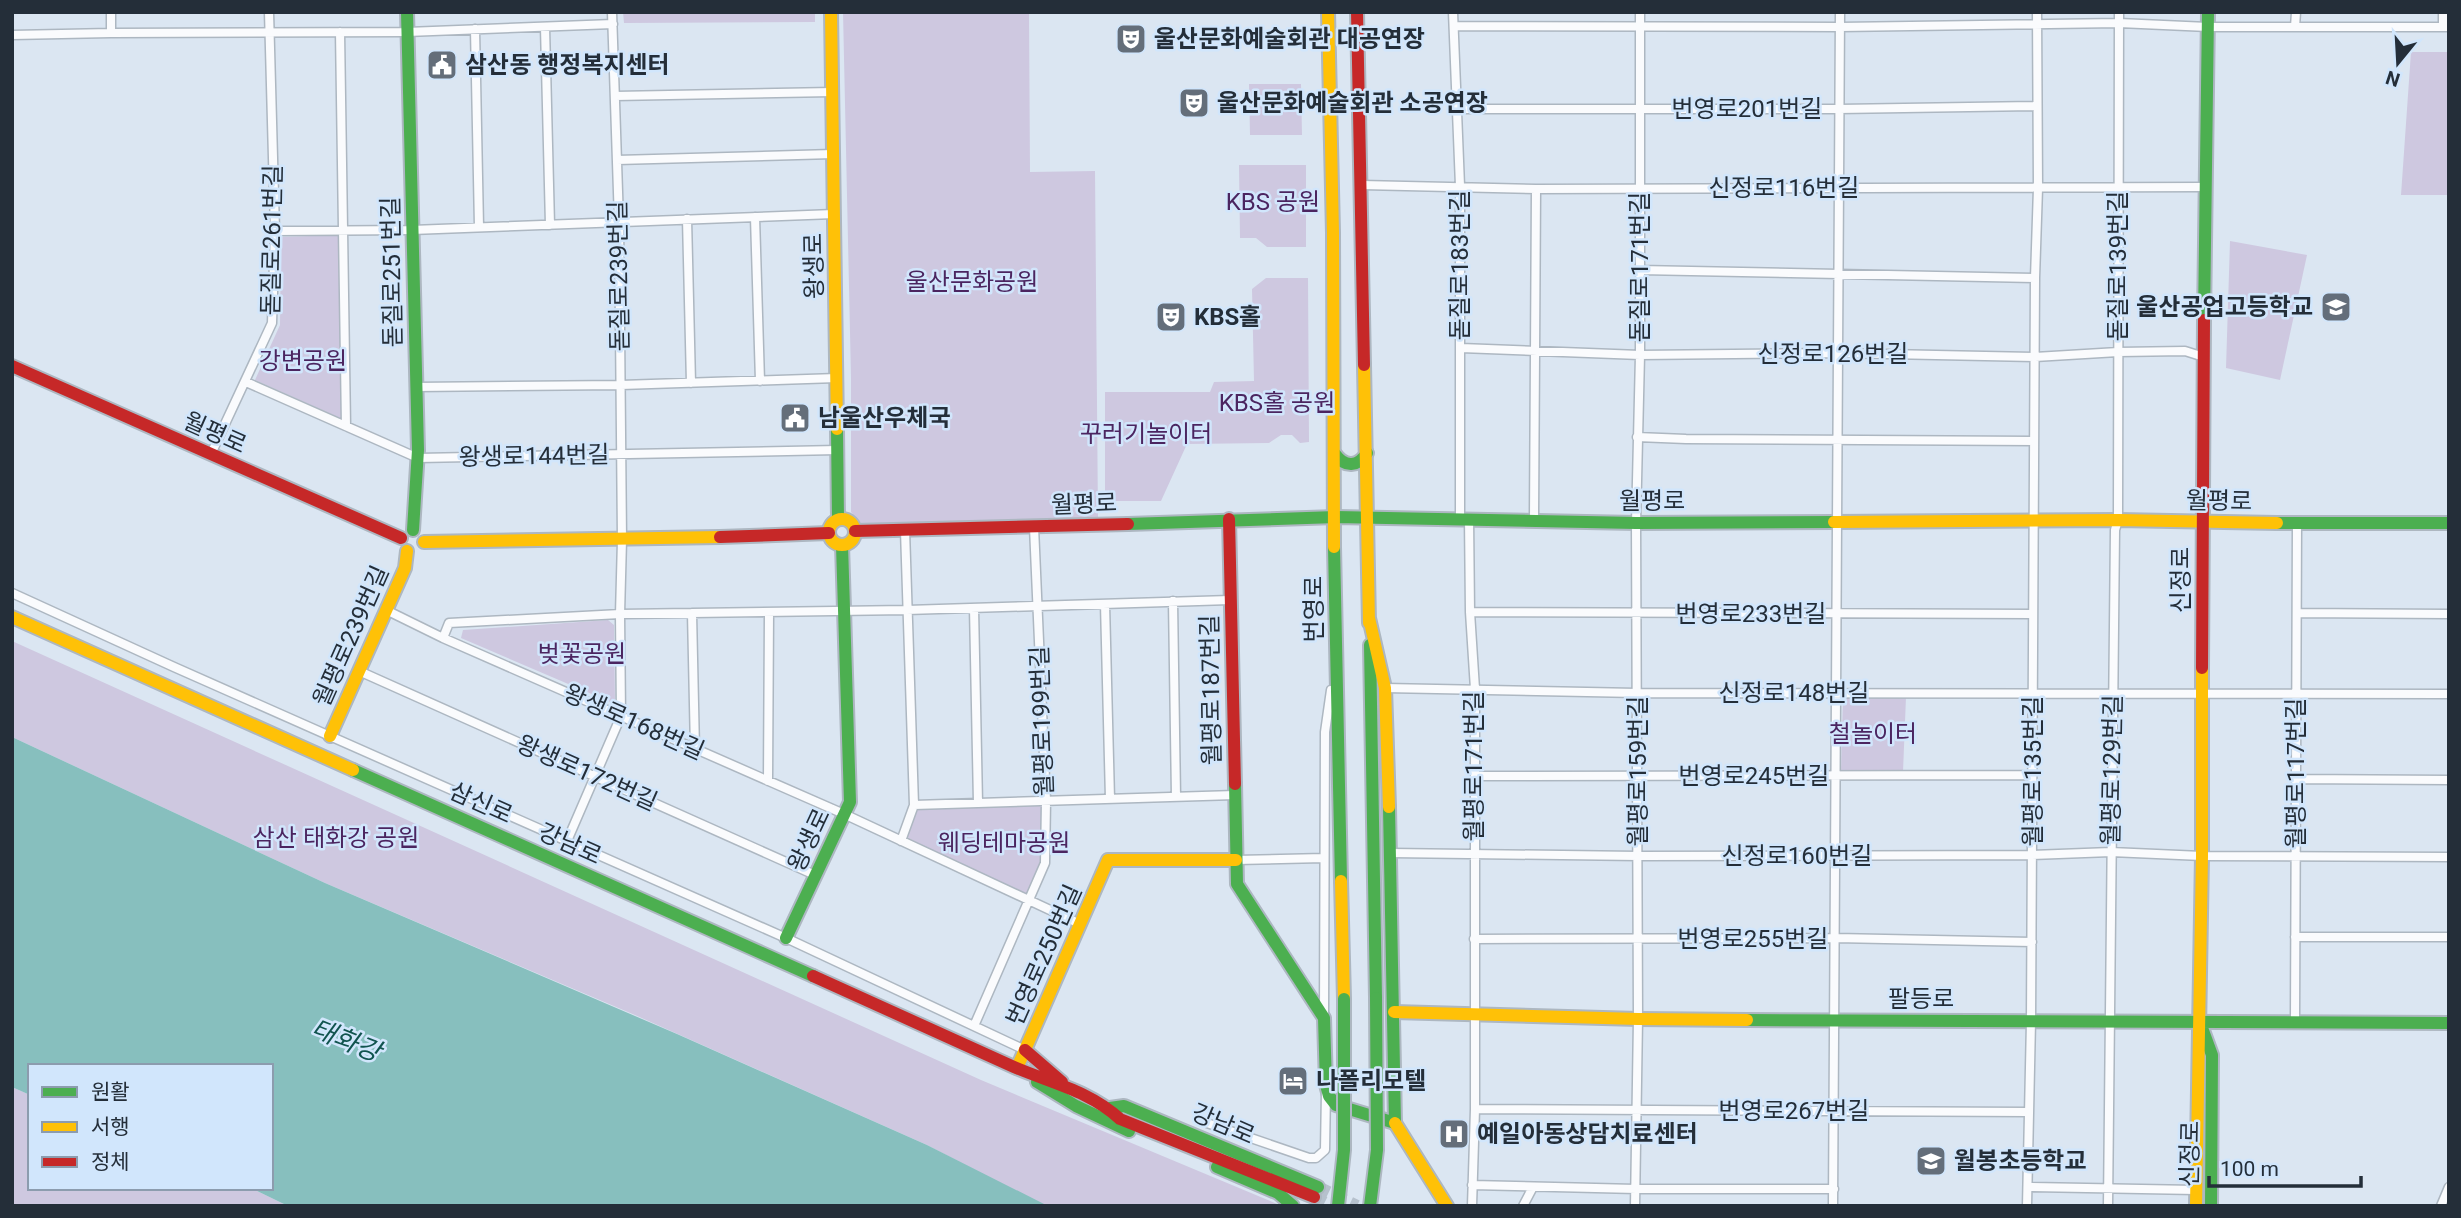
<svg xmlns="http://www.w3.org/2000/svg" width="2461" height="1218" font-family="Roboto,'Noto Sans KR',sans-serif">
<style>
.green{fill:#cec8e0}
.water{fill:#87bfbe}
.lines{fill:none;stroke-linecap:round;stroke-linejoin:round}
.secondary-tunnel{stroke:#b6c1cd;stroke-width:12;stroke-dasharray:12 6;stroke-linecap:butt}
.street-casing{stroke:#adb7c1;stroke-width:11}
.fast-casing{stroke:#adb7c1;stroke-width:16}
.slow-casing{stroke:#adb7c1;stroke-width:16}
.jam-casing{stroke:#adb7c1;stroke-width:16}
.street{stroke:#fafbfd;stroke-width:8}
.fast{stroke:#4caf50;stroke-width:12}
.slow{stroke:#ffc107;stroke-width:12}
.jam{stroke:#c62828;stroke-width:12}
.fast-bridge-casing{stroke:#adb7c1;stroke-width:16;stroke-linecap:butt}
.fast-bridge{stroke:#4caf50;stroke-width:12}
.labels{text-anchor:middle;stroke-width:5;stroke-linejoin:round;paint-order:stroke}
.poi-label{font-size:24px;font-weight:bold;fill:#242e39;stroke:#d1e6fc;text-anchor:start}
.street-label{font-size:24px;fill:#242e39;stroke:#d1e6fc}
.park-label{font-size:24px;fill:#4b2560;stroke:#d1e6fc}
.water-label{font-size:26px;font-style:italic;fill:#11544f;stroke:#d1e6fc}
</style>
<rect width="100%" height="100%" fill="#dbe6f2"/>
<path class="green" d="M623,12H815V22L624,23Z
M843,12H1029L1030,172L1095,171L1098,518L862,524L851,512V378Z
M2411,52H2449V195H2401Z
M1249,84H1301L1302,135H1250Z
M1239,165H1306V247H1267L1256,238H1240Z
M339,235L342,419L255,380L280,325L281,237Z
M2230,241L2307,255L2280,380L2226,368Z
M1266,278H1308L1309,442L1300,443L1292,435H1281L1269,443L1187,444L1161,501H1105V392H1210L1214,382L1254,381L1252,289Z
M608,620L614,625L615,704L461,638L463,630Z
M12,641L981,1080L1282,1206H1044L927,1145L635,1015L325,883L12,737Z
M1843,697H1906L1903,772L1841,771Z
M1046,801L1045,863L1029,901L901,841L914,805Z
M12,1087L30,1095V1188H251L288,1206H12Z"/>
<path class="water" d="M12,737L325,883L677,1034L927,1145L1048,1206H288L251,1188H271V1066H30V1095L12,1087Z"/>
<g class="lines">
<path class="secondary-tunnel" d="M1318,1187L1357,1206
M1314,1197L1332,1206"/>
<g class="street-casing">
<path id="street" d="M111,12V33
M1453,12L1460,186V517
M1454,26L1840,27L2119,23L2208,27H2449
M545,27L550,225
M2295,27L2296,12
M2443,27V12
M475,29L479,227
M340,32L346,426
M12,35L111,33L407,32L613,24
M615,96L833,92
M1457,109H1839L2037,106
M617,160L833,154
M1362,185L1536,189L2206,187
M755,217L760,381
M687,219L691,383
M275,231L412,230L834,214
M1640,270L2035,278
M1461,348L1640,355L1838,353L2035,357L2118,352L2185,351L2204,357
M246,382L418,458L838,450
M416,387L621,385L837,378
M1637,437L1686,439L2034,441
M211,454L272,323L275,231L269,12
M1469,518L1470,612L1475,689V1109L1472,1206
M1534,519L1536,189
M12,593L174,667L786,938L1025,1050
M1173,601L1176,797
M1105,604L1110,799
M974,608L978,803
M386,610L443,638L844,814L1080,924
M1470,612L2033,614
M692,613L695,750
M2297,613L2449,614
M443,638L449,623L620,614L907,610L1230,600
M359,671L815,875
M1385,688L1637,693L2449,694
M1475,776L2032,775
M2296,779L2449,780
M768,781L769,613
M914,805L1235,795
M567,841L621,716L620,614L622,540L619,222L612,12
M901,841L914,805L905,530
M1391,853L1638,856L2032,855L2111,852L2202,856L2449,857
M1236,860L1324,858
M2295,937H2449
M1474,939L1836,938L2032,942
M1324,1017L1325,732L1331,690
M2295,1022L2297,523
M974,1026L1045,863L1046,801L1034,527
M1475,1109L2029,1112
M1207,1123L1309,1158H1316L1325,1150L1326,1091
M1472,1185L1636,1189H1834
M2028,1187L2196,1190
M1523,1206L1533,1187
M1635,1206L1638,1019L1636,523L1640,355V12
M1833,1206L1840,12
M2027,1206L2031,1021L2035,278L2038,188L2037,12
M2108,1206L2115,530L2118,520L2119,12
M2441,1206L2449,1187"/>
</g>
<g class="fast-casing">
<path id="fast" d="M407,12L418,450L413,530
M2204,320L2208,12
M837,429L838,519
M1335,454C1345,468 1358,467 1367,453
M2277,523H2449
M1128,524L1336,517L1636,523L1834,522
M1334,547L1341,881
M1370,645L1376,998
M353,770L813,976
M1235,784L1237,884L1324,1018L1326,1085L1329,1096L1336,1105L1395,1123L1389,807
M786,938L850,802L842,545
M1747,1020L2449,1023
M2201,1025L2212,1055L2211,1206
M1037,1082L1076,1106L1129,1131
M1110,1108L1124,1106L1318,1187
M1217,1167L1278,1193L1293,1206"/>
</g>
<g class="slow-casing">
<path id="slow" d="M831,12L837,429
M1328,12L1333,233L1334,547
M1364,365L1369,623
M829 532a13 13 0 1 1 26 0a13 13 0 1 1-26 0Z
M1834,522L2118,520L2277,523
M424,542L720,537
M12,617L353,770
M1369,618L1385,688L1389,807
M330,736L405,568L407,551
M1341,881L1344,999
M1394,1012L1638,1019L1747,1020
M1017,1068L1108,860H1236
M1395,1123L1447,1206
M2196,1206L2202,856V668"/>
</g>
<g class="jam-casing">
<path id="jam" d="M1357,12L1364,365
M12,366L401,538
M1229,519L1235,784
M855,531L1128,524
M720,537L829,533
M2202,668L2204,320
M813,976C880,1006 947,1037 1014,1067C1051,1083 1090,1091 1120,1119L1314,1197
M1025,1050L1062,1082"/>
</g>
<use href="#street" class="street"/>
<use href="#fast" class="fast"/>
<use href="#slow" class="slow"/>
<use href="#jam" class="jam"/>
<g class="fast-bridge-casing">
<path id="fast-bridge" d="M1338,1206L1344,1150V999
M1370,1206L1377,1150L1376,998"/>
</g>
<use href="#fast-bridge" class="fast-bridge"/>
</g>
<defs>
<g id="theatre-square" transform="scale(1.575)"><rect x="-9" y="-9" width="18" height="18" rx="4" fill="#646e7a" stroke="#d1e6fc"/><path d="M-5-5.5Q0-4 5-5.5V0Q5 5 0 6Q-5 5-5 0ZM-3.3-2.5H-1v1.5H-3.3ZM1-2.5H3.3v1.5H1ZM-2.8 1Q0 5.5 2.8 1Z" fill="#fff"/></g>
<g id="civic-square" transform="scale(1.575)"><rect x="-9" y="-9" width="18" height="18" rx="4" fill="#646e7a" stroke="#d1e6fc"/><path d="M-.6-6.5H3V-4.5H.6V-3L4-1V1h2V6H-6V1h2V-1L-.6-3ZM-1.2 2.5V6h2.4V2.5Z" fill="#fff"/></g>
<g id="school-square" transform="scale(1.575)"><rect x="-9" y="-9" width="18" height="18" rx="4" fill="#646e7a" stroke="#d1e6fc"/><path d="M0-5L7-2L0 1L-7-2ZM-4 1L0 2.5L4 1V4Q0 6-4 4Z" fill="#fff"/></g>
<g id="hotel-square" transform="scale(1.575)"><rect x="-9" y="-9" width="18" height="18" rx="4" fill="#646e7a" stroke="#d1e6fc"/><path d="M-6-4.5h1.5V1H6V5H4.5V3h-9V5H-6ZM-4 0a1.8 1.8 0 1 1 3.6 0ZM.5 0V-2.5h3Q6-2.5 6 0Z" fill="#fff"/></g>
<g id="hospital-square" transform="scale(1.575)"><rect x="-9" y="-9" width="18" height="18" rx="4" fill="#646e7a" stroke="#d1e6fc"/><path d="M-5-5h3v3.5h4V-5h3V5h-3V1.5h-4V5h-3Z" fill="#fff"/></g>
</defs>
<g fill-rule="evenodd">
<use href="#theatre-square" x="1131" y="39"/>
<use href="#civic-square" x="442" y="65"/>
<use href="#theatre-square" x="1194" y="103"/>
<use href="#school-square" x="2336" y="307"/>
<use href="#theatre-square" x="1171" y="317"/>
<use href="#civic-square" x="795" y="418"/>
<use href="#hotel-square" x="1293" y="1081"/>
<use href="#hospital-square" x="1454" y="1134"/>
<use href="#school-square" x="1931" y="1161"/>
</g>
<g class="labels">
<g class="poi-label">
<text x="1154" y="47">울산문화예술회관 대공연장</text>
<text x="465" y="73">삼산동 행정복지센터</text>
<text x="1217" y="111">울산문화예술회관 소공연장</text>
<text x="2313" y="315" text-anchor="end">울산공업고등학교</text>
<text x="1194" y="325">KBS홀</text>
<text x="818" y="426">남울산우체국</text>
<text x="1316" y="1089">나폴리모텔</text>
<text x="1477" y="1142">예일아동상담치료센터</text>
<text x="1954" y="1169">월봉초등학교</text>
</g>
<g class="street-label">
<text x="1747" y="117">번영로201번길</text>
<text x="1784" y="196">신정로116번길</text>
<text transform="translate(272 240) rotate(-89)" y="8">돋질로261번길</text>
<text transform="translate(1460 265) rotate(-90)" y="8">돋질로183번길</text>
<text transform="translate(814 266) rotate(-91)" y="8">왕생로</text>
<text transform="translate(2118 266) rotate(-90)" y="8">돋질로139번길</text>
<text transform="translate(1640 267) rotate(-90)" y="8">돋질로171번길</text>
<text transform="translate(392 272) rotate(-91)" y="8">돋질로251번길</text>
<text transform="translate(619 276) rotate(-91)" y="8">돋질로239번길</text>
<text x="1833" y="362">신정로126번길</text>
<text transform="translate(215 433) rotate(24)" y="8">월평로</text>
<text transform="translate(534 456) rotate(-1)" y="8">왕생로144번길</text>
<text x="1652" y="509">월평로</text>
<text transform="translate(2219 501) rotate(1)" y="8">월평로</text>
<text transform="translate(1084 504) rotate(-2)" y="8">월평로</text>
<text transform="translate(2181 580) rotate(-90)" y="8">신정로</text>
<text transform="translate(1314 609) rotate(-90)" y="8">번영로</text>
<text x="1751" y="622">번영로233번길</text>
<text transform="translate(351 636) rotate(-66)" y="8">월평로239번길</text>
<text transform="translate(1211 690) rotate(-91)" y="8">월평로187번길</text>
<text x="1794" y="701">신정로148번길</text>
<text transform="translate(1042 721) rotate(-92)" y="8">월평로199번길</text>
<text transform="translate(634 722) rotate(24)" y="8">왕생로168번길</text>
<text transform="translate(1474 766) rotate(-90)" y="8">월평로171번길</text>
<text transform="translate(2112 770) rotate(-89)" y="8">월평로129번길</text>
<text transform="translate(1638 771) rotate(-90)" y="8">월평로159번길</text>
<text transform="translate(2033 771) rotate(-90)" y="8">월평로135번길</text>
<text transform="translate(587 773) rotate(24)" y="8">왕생로172번길</text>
<text transform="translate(2296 773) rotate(-90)" y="8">월평로117번길</text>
<text x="1754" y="784">번영로245번길</text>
<text transform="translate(481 803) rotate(24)" y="8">삼신로</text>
<text transform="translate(809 840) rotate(-65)" y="8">왕생로</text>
<text transform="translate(570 844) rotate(24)" y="8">강남로</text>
<text x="1797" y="864">신정로160번길</text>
<text x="1753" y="947">번영로255번길</text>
<text transform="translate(1044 955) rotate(-66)" y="8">번영로250번길</text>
<text x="1921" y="1007">팔등로</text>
<text x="1794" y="1119">번영로267번길</text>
<text transform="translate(1223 1124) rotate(23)" y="8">강남로</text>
<text transform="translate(2190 1154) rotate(-89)" y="8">신정로</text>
</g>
<g class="park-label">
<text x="1273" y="210">KBS 공원</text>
<text x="972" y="290">울산문화공원</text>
<text x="303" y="369">강변공원</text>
<text x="1277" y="411">KBS홀 공원</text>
<text x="1146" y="442">꾸러기놀이터</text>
<text x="582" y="662">벚꽃공원</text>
<text x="1873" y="742">철놀이터</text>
<text x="336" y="846">삼산 태화강 공원</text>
<text x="1004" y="851">웨딩테마공원</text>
</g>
<g class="water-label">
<text transform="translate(346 1040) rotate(22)" y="9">태화강</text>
</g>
</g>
<rect width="2461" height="1218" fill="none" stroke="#242e39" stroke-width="28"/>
<rect x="28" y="1064" width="245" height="126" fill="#d1e6fc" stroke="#8c9cae" stroke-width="2"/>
<rect x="42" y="1087" width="35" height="10" fill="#4caf50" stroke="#8c9cae" stroke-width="2"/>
<text x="91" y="1099" font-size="21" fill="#242e39">원활</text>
<rect x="42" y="1122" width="35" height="10" fill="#ffc107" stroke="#8c9cae" stroke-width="2"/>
<text x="91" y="1134" font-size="21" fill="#242e39">서행</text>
<rect x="42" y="1157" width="35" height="10" fill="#c62828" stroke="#8c9cae" stroke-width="2"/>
<text x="91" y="1169" font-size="21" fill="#242e39">정체</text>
<g transform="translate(2398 63) rotate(198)" stroke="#d1e6fc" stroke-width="5" paint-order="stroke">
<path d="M0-5L12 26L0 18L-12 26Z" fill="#242e39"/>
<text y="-10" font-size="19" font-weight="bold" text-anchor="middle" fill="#242e39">N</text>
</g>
<path d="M2209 1176v10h152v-10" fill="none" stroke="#242e39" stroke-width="3.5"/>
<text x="2220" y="1176" font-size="21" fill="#242e39" stroke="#d1e6fc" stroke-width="5" paint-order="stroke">100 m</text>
</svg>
